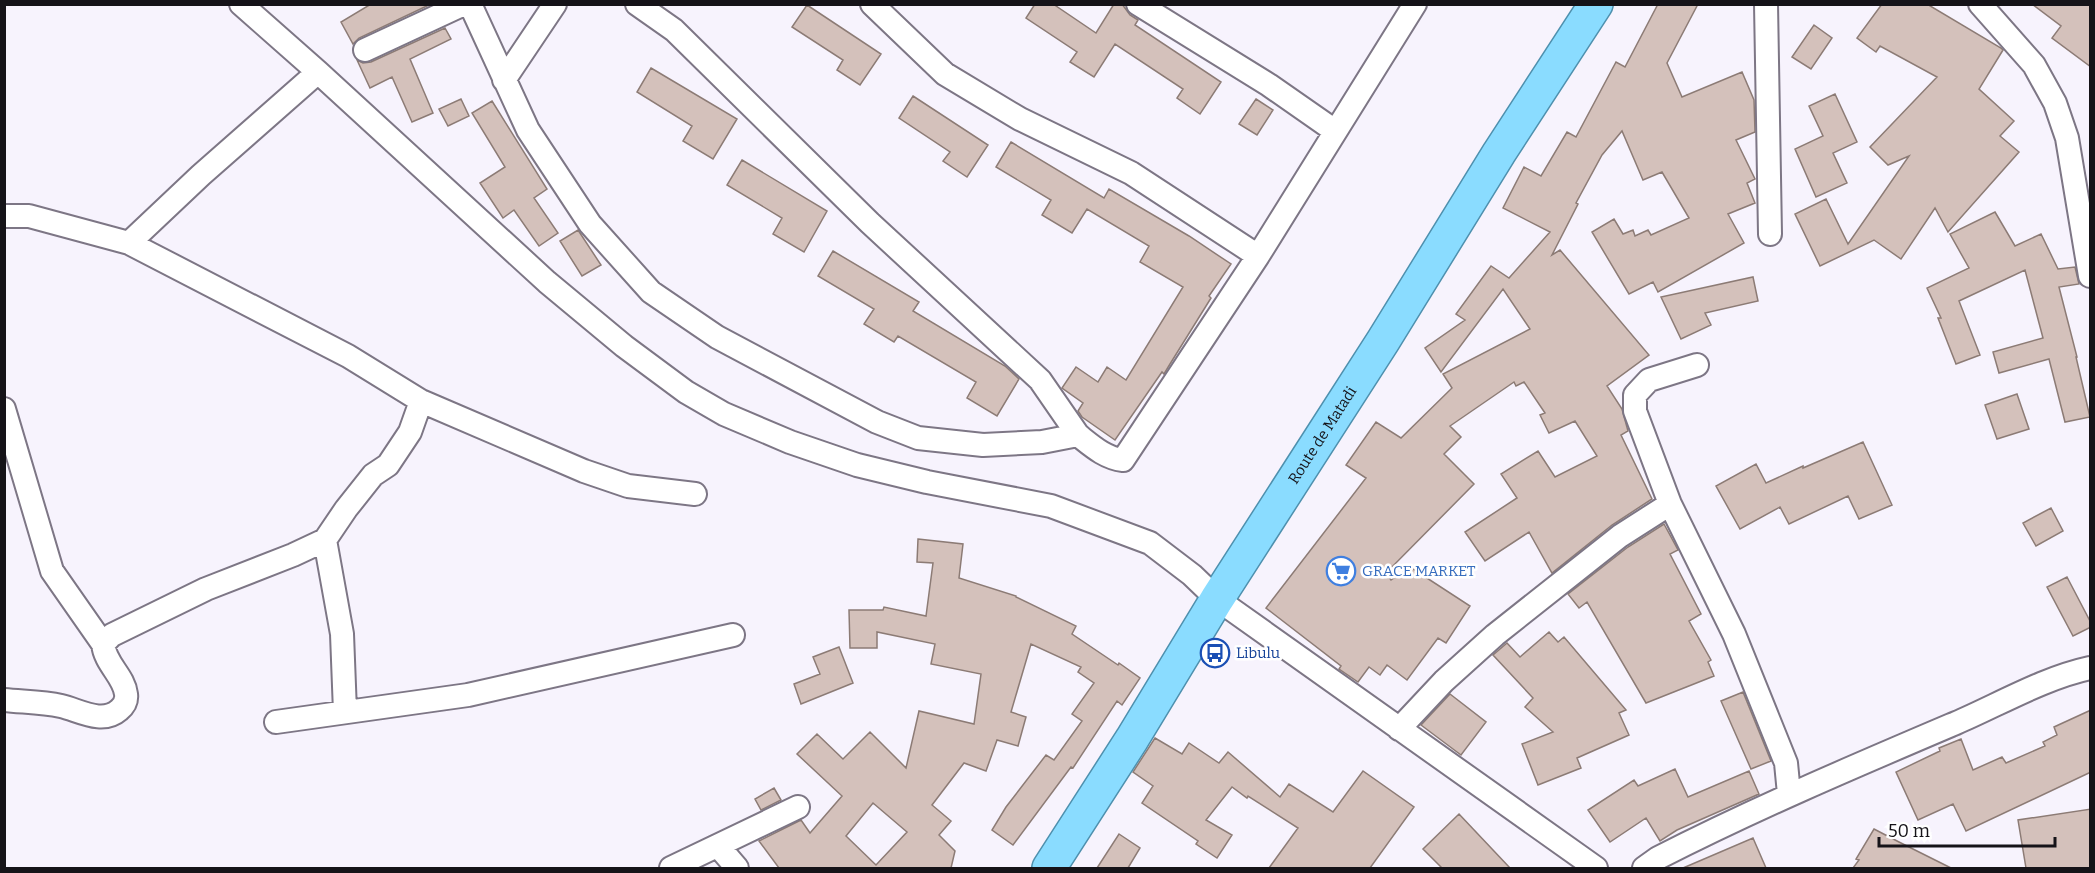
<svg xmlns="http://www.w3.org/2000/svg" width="2095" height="873" font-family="Bitter,serif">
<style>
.building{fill:#d4c1bb;stroke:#8c7b75;stroke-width:1.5;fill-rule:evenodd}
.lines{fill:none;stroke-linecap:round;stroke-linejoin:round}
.minor-casing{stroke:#7d7685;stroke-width:26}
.trunk-casing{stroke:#4e90ae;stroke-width:36}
.minor{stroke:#fff;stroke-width:22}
.trunk{stroke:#8adcff;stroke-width:33}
.labels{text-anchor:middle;stroke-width:5;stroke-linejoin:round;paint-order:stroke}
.street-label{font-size:15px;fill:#151318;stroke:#fff}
.shop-label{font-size:15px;fill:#366cbe;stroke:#fff;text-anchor:start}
.transit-label{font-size:15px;fill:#164399;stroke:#fff;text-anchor:start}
</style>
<rect width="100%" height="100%" fill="#f7f3fd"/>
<path class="building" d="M371,4H431L359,38L353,44L341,22Z
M1035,4H1053L1096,33L1114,4H1122L1130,15L1138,20L1135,25L1221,82L1200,114L1177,98L1183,89L1115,44L1094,77L1070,62L1077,52L1026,18Z
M1658,4H1698L1667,63L1682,97L1742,72L1754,100L1755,132L1736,140L1755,179L1747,183L1755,203L1728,214L1744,243L1658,292L1653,282L1629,294L1592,232L1614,219L1623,234L1633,230L1635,236L1648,230L1651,235L1689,218L1662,172L1643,180L1622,131L1602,155L1576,203L1578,204L1552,255L1560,250L1649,355L1607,386L1622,409L1628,431L1621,435L1652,499L1612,525L1552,573L1529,532L1485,561L1465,532L1517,498L1501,474L1538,451L1555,477L1597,456L1575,421L1549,433L1540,415L1545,413L1524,382L1516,386L1514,382L1450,426L1461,437L1444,454L1474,484L1386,573L1391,580L1410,567L1470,606L1446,643L1438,638L1407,680L1387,665L1380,675L1369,667L1358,682L1339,669L1341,666L1266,608L1366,478L1346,465L1376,422L1401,438L1452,388L1443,374L1530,329L1503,289L1441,372L1425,348L1465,320L1456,314L1491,266L1509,278L1550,232L1503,208L1524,167L1541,176L1567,132L1576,137L1616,62L1625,67Z
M1882,4H1927L2001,48L2003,50L1979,89L2014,121L2000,136L2019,152L1948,232L1935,208L1901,259L1874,240L1820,266L1795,214L1826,199L1848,244L1909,156L1888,165L1870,147L1937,77L1880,46L1876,52L1857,38Z
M2032,4H2091V67L2052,38L2061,26Z
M807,5L881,54L860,85L837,70L843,60L792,27Z
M1814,25L1832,38L1811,69L1792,57Z
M445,28L451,39L410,59L433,113L412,122L392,77L370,88L357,60L363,63L371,62Z
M651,68L737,119L713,159L683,141L692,126L637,92Z
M1835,94L1857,142L1833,153L1847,183L1816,197L1795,149L1823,136L1809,106Z
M913,96L988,145L967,177L943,161L950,152L899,118Z
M461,99L469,116L448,126L439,109Z
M1256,99L1273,110L1257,135L1239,124Z
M492,101L547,189L534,198L558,233L539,246L514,210L503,218L480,183L505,167L472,113Z
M1011,142L1104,198L1109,189L1189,236L1231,264L1209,296L1211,298L1170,364L1164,374L1162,372L1115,440L1082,417L1078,411L1083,403L1062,388L1076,367L1098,382L1107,367L1126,380L1183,287L1140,262L1149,246L1087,209L1072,233L1042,215L1051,200L996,167Z
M742,160L827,211L804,252L773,234L782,218L727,185Z
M1995,212L2015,246L2041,234L2058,269L2075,267L2079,284L2059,287L2077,357H2076L2090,417L2065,422L2049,359L1999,373L1993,352L2043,338L2025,270L1959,301L1980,355L1956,364L1938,318H1941L1927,288L1969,268L1950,234Z
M578,230L601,265L582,276L560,241Z
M833,251L919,302L913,311L1005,366L1019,379L997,416L967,398L976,382L898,336L894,342L864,324L874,309L818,276Z
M1753,277L1758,301L1705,313L1711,325L1681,339L1661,297Z
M2017,394L2029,429L1997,439L1985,405Z
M1863,442L1892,505L1859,519L1848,496L1789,524L1780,507L1740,529L1716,486L1756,464L1766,483L1803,466V468Z
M2051,508L2063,531L2036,546L2023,523Z
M1664,524L1678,550L1670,554L1701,614L1689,621L1711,660L1708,662L1714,676L1646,703L1587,602L1579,608L1568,594L1628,547Z
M918,539L963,544L959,578L1016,596V597L1076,626L1072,634L1118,665L1119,663L1140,678L1122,705L1117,701L1073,768L1071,767L1013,845L992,830L1006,807L1046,755L1054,760L1082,721L1072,714L1094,683L1078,672L1081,667L1031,644L1011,712L1026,717L1018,746L997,740L986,771L964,763L932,805L951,821L939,835L955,851L951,868H779L759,841L801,820L810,833L842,796L797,754L817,734L843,759L870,732L906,768L919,711L974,724L981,674L931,664L935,644L877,632V648H850L849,610H883L884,607L926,616L933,563L917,562ZM873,803L907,832L876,865L846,836Z
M2067,577L2091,623V627L2073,636L2047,587Z
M1549,632L1558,642L1564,637L1626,710L1619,713L1629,735L1577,758L1581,768L1538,785L1522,744L1553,732L1525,707L1533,698L1493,655L1507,643L1520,657Z
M839,647L853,683L801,704L794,684L820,674L813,657Z
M1743,692L1771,761L1751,769L1721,701Z
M1450,694L1486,722L1461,755L1421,725Z
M2091,710V772L1966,831L1953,804L1918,820L1896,772L1940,751L1939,748L1961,739L1973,770L2002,757L2006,763L2045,746L2043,742L2057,735L2054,727Z
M1155,738L1182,754L1189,743L1219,763L1228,752L1280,797L1289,784L1333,812L1363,771L1414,807L1370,868H1269L1298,828L1248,796L1247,798L1232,787L1206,820L1232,835L1217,858L1196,844L1198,841L1142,803L1153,786L1133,772Z
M1675,769L1688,797L1749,771L1759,794L1677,830L1660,841L1646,818L1610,842L1588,810L1634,780L1638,786Z
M774,788L781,800L761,810L755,799Z
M2091,809V868H2026L2018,820Z
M1459,814L1510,868H1442L1423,849Z
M1874,829L1899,842L1951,868H1853L1859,860L1856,859Z
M1119,834L1140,848L1128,868H1097Z
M1753,838L1766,868H1683Z"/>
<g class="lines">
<g class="minor-casing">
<path id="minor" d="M241,4L318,72L547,282L624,346L686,392L724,414L790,442L857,465L927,482L1051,506L1150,543L1192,575L1217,599L1596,868
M470,4L528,130L590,224L651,292L717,337L877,422L918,438L983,445L1042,442L1078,435C1092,446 1105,458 1123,460L1258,256L1415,4
M637,4L674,30L870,223L1040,380L1078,435
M872,4L945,74L1020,119L1131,173L1258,256
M1138,4L1269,85L1335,131
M1766,4L1770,234
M1980,4L2034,65L2055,103L2067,138L2090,276
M365,50L464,4
M504,80L555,4
M4,216H29L129,243L348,356L421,401L584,471L628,486L695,494
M129,243L201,175L318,72
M1697,365L1649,380L1635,395V411L1670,504L1734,634L1786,763L1789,794
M4,409L52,571L103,644
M325,540L342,634L345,712
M4,700C23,702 43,702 61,706C79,710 102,725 119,710C124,706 127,701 126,694C124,676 105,664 103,644L112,635L206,589L293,555L325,540L346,509L373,475L388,465L410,432L421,401
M276,722L468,695L733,635
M1399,729L1444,681L1495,635L1620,536L1670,504
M719,847L737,868
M671,868L798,807
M1644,868L1658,858C1756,808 1855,766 1956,723C2000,704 2044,678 2090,668"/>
</g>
<g class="trunk-casing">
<g id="trunk">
<path id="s1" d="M1049,868L1132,739L1217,599L1383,341L1499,153L1596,4"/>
</g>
</g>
<use href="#minor" class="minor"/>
<use href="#trunk" class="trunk"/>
</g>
<defs>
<g id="supermarket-ring" transform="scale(1.5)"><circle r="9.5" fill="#fff" stroke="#3f7fe0" stroke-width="1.5"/><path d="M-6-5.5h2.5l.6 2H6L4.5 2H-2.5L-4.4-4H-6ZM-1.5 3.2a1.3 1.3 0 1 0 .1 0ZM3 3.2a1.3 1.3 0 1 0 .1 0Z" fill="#3f7fe0"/></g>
<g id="bus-ring" transform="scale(1.5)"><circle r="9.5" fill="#fff" stroke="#1a4fb4" stroke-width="1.5"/><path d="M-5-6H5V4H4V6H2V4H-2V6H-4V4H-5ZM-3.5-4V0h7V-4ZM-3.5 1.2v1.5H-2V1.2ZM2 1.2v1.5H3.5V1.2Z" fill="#1a4fb4"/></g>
</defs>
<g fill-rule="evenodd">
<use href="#supermarket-ring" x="1341" y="571"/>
<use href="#bus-ring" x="1215" y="653"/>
</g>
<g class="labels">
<g class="street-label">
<text dy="5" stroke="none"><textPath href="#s1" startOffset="512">Route de Matadi</textPath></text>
</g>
<g class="shop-label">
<text x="1362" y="576">GRACE MARKET</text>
</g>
<g class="transit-label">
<text x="1236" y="658">Libulu</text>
</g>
</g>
<rect width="2095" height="873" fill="none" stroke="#151318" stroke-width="12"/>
<path d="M1879 837v9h176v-9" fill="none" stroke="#151318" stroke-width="3"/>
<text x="1888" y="837" font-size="18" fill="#151318" stroke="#ffffff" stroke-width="4.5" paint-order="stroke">50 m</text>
</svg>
